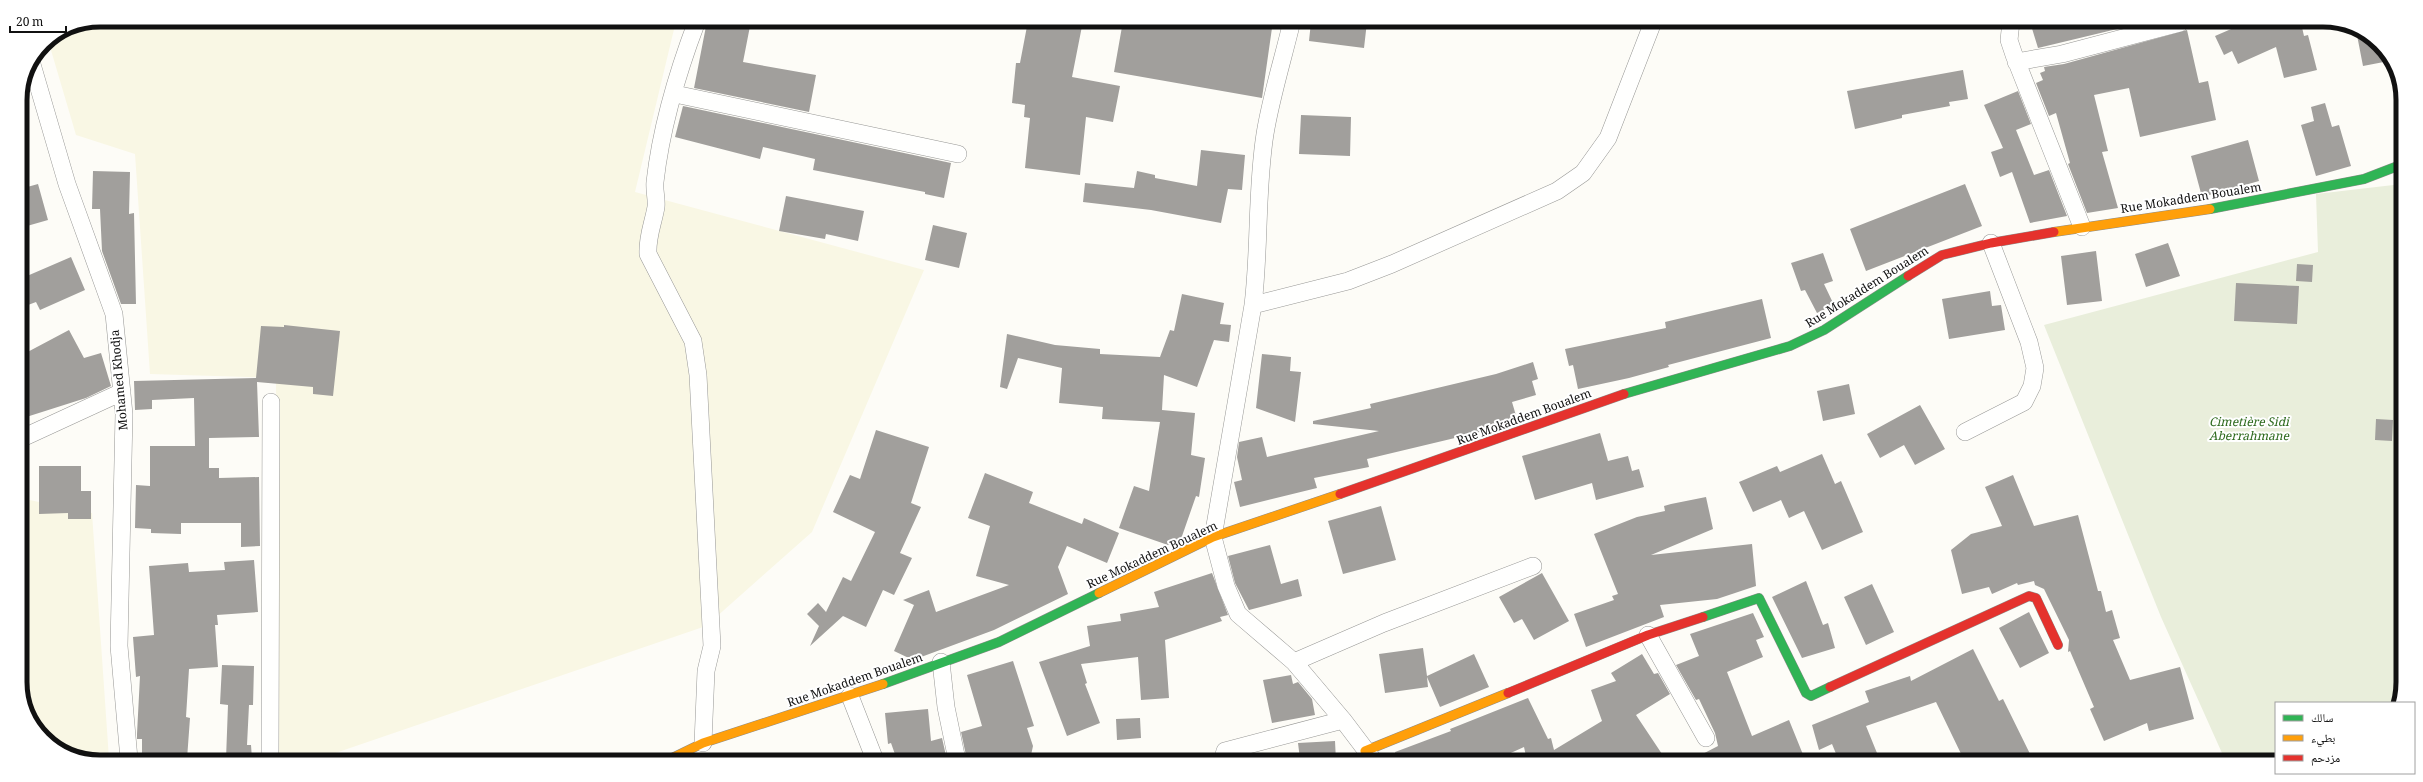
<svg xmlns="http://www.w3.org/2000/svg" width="2423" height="782" font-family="Georgia,'Noto Naskh Arabic',serif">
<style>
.farmland{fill:#f9f7e4}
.cemetery{fill:#e9eedb}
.building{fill:#a19f9c}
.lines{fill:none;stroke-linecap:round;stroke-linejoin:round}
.street-casing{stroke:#979795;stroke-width:18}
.fast-casing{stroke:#8e8d8b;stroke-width:10}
.slow-casing{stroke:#8e8d8b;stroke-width:10}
.jam-casing{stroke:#8e8d8b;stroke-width:10}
.street{stroke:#fffffe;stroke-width:17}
.fast{stroke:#30b455;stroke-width:9}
.slow{stroke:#ff9f0a;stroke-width:9}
.jam{stroke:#e5322d;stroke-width:9}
.labels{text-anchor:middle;stroke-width:4;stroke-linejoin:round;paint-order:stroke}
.street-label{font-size:12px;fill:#111;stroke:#fff}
.park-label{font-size:12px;font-style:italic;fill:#2f6b1f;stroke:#fff}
.rim{fill:none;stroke:#111;stroke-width:5}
</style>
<rect width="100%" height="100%" fill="#fdfcf7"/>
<path class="farmland" d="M100,20L676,21L635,192L924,270L812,532L706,626L315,760L277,759L276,378L150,374L135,154L76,135L48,40L69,26Z
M20,498L92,513L109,759H79L37,731L20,688Z"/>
<path class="cemetery" d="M2402,184L2400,703H2276V762H2226L2161,617L2044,325L2318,252L2316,194Z"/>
<path class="building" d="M707,21H751L743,62L816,75L809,112L694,88Z
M1028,21H1083L1072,77L1120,86L1113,122L1086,117L1080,175L1025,168L1030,118L1024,117L1025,105L1012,103L1016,63H1020Z
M1123,21H1273L1262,98L1114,72Z
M1311,22H1367L1364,48L1309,41Z
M2030,22H2090L2142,23L2038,48Z
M2245,23H2301L2304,36L2308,35L2317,70L2284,78L2276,47L2238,64L2232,51L2224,55L2215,36Z
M2187,30L2199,83L2208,81L2216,120L2140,137L2129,88L2094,95L2108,151L2102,152L2118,208L2087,213L2068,164L2070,163L2056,113L2049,116L2036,83L2043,80L2040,73L2045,71L2044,67L2064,64Z
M2356,30L2383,47L2389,61L2363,66Z
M1963,70L1968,99L1949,102L1950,106L1902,115V118L1855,129L1847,91Z
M2018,91L2031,124L2016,130L2034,175L2049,170L2067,216L2030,223L2012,172L2000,177L1991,152L2003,148L1984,105Z
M2325,103L2332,127L2339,125L2351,166L2316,176L2301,125L2314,121L2311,107Z
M683,106L951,163L944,198L925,194V192L813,170L815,159L763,147L760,159L675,137Z
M1301,115L1351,117L1350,156L1299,154Z
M2248,140L2259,181L2202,197L2191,156Z
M1201,150L1245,155L1242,190L1228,189L1221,223L1151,210L1083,202L1085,183L1134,188L1137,171L1155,175V178L1197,186Z
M93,171L130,172L129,214L134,213L136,304H121L102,251L100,209H92Z
M38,184L48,220L20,228V189Z
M1965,184L1982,226L1866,271L1850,229Z
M786,196L864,211L858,241L826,234L825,239L779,231Z
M933,225L967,233L959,268L925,260Z
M2168,243L2180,276L2146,287L2135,254Z
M2096,251L2102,301L2067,305L2061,256Z
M1823,253L1833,281L1824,284L1834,305L1817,313L1805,290L1801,291L1791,263Z
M71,257L85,290L40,310L36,302L20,308V279Z
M2297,264L2313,265L2312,282L2296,281Z
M2236,283L2299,286L2297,324L2234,321Z
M1990,291L1992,306L2001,305L2005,330L1949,339L1942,299Z
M1182,294L1224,303L1220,324L1231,325L1229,342L1214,340L1197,387L1164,375L1162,410L1195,413L1191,455L1205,458L1199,497L1196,496L1181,539L1168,545L1119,528L1134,486L1149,491L1160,422L1102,419L1103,407L1059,403L1062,368L1018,358L1007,389L1000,387L1007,334L1055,345L1100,349V354L1160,357L1170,330L1174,331Z
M1762,299L1771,338L1668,365L1669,367L1629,378L1578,389L1573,365L1569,366L1565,349L1666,328L1665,322Z
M284,325L340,331L333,396L313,394V387L257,382L259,437L209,438V468H219V478L259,477L260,546L241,547V523H181V534L151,533V529L135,528L136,485L150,486V446H195L194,398L152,400V409L135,410L134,381L256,378L261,326L284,327Z
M69,330L84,358L101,353L111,386L86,398L20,419V356Z
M1262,354L1291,357L1290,371L1301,372L1295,422L1256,408Z
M1533,362L1538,379L1532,381L1536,395L1512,402L1517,419L1480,432L1367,459L1369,467L1314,478L1317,488L1240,507L1234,482L1242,480L1237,457L1239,442L1262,437L1267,457L1379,431L1313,424V421L1371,408L1370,404L1496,374Z
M1849,384L1855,414L1823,421L1817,391Z
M1920,405L1945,449L1915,465L1904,445L1880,458L1867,434Z
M2376,419L2393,420L2392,441L2375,440Z
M876,430L929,447L911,503L921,507L900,553L912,558L894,595L883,590L866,627L843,616L810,646L819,626L807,614L818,603L826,612L843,577L851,581L875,532L833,512L850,475L860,479Z
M1600,433L1608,461L1628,456L1632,471L1639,469L1644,487L1596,500L1592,483L1535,500L1522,456Z
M1822,454L1835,484L1841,481L1863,532L1822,550L1804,511L1789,518L1781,500L1753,512L1739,482L1777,466L1780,472Z
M39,466H81V491H91V519H68V513L39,514Z
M985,473L1033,492L1029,503L1082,524L1084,518L1119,533L1107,563L1067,546L1058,567L1068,594L994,630L913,660L894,651L914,605L903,600L929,590L936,612L1009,585L976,576L990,526L968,518Z
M2013,475L2034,526L2078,515L2098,591H2101L2106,612L2112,610L2120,638L2113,640L2130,680L2180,667L2194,719L2149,731L2147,723L2104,741L2090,709L2094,707L2070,651L2068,652L2069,640L2044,589L2035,585L2034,581L2018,585L2017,583L1992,594L1989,587L1962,594L1951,550L1971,534L2002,526L1985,487Z
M1706,497L1713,529L1651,555L1752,544L1756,586L1717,599L1660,605L1664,617L1586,647L1574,614L1614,600L1612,596L1618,594L1594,534L1637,517L1665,511L1664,506L1671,504Z
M1381,506L1396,560L1343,574L1328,521Z
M1270,545L1281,584L1298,579L1302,596L1249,610L1235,583L1228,556Z
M254,560L258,612L217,615L218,625H215L218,667L189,669L186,717L190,718L187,759H142V739H137V734L140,676L136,677L133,637L154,635L149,566L188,563L189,572L225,570L224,562Z
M1212,573L1228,615L1220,617L1222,621L1165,640L1169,698L1141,700L1138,657L1081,664L1087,683L1085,684L1100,723L1067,736L1039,662L1090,646L1087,626L1121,621L1120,614L1159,607L1154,592Z
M1542,573L1569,621L1534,640L1522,619L1514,623L1499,597Z
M1806,581L1823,625L1828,623L1835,648L1802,658L1772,597Z
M1872,584L1894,632L1866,645L1844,597Z
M2029,612L2049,653L2020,668L1999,628Z
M1753,613L1764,637L1756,640L1763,657L1727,672L1752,736L1789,720L1804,757L1793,761H1689L1718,746L1715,733L1699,699L1696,700L1676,665L1699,656L1690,634Z
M1423,648L1427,676L1474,654L1489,687L1440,707L1427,677L1428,687L1385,693L1379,654Z
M1973,649L1999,701L2003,699L2034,762H1965L1936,702L1866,726L1877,753L1856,761H1839L1832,744L1819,750L1812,725L1869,702L1865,691L1910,676L1911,681Z
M1642,654L1654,674L1658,673L1670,694L1636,715L1662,754L1651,761H1527L1524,747L1493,761H1489L1485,753L1454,761H1397L1395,752L1451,731L1450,729L1528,698L1548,739L1551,738L1554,750L1602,721L1591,690L1616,681L1611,673Z
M1013,661L1034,726L1027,728L1033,746L1030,760H967L961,732L982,726L967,675Z
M222,665L254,666L253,705H249L247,745H251L252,759H226L228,705L220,704Z
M1291,675L1293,684L1298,682L1312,699L1315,715L1272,723L1263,680Z
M928,709L931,741L942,738L947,760H897L891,743L888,744L885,713Z
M1140,718L1141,738L1117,740L1116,719Z
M1335,741L1336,761H1312L1311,757L1300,759L1298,743Z"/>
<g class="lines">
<g class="street-casing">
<path id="street" d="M697,21C678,71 661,128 655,182C654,190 657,199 656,207C653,224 647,237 648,254L693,341L698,375L712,646L706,671L703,743
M1292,21C1283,59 1271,97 1265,134C1256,191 1260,248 1253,305L1213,537L1226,586L1238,614L1294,662L1343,720L1374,761
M2011,22L2009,40L2014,55L2082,227
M31,61L67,184L114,314L124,414L119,646L129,759
M2016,62L2062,54L2180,23
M675,94L958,154
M1253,305L1348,281L1392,264L1557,191L1583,173L1608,138L1653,22
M1965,432L2024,402L2032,386L2035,368L2029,342L1991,243
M20,439L122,392
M1648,635L1706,738
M941,662L946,707L957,760
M1294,662L1384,623L1533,566
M850,696L875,760
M270,759L271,402
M1222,761L1225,751L1343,720"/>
</g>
<g class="fast-casing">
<path id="fast" d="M2210,209L2364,179L2403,164
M1624,394L1790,346L1824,330L1908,276
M1703,617L1759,598L1806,693L1811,696L1830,687
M883,684L999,642L1099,593"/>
</g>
<g class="slow-casing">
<path id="slow" d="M2054,232L2210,209
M1099,593L1213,537L1340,494
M1365,751L1508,693
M668,760L703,743L883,684"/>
</g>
<g class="jam-casing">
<path id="jam" d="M1908,276L1942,255L1991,243L2054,232
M1340,494L1624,394
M1830,687L2029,596L2036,598L2058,645
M1508,693L1648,635L1703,617"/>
</g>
<use href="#street" class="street"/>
<use href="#fast" class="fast"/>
<use href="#slow" class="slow"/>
<use href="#jam" class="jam"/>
</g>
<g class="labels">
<g class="street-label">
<text transform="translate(2191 198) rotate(-9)" y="4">Rue Mokaddem Boualem</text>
<text transform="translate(1867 287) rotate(-32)" y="4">Rue Mokaddem Boualem</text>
<text transform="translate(119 380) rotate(-95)" y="4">Mohamed Khodja</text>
<text transform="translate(1524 417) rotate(-20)" y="4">Rue Mokaddem Boualem</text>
<text transform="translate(1152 555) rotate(-25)" y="4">Rue Mokaddem Boualem</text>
<text transform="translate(855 680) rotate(-19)" y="4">Rue Mokaddem Boualem</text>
</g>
<g class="park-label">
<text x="2249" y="426">Cimetière Sidi<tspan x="2249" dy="14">Aberrahmane</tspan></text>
</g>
</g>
<path d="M0 0H2423V782H0ZM100 27H2323A73 73 0 0 1 2396 100V682A73 73 0 0 1 2323 755H100A73 73 0 0 1 27 682V100A73 73 0 0 1 100 27Z" fill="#fff" fill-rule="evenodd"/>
<path class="rim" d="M100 27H2323A73 73 0 0 1 2396 100V682A73 73 0 0 1 2323 755H100A73 73 0 0 1 27 682V100A73 73 0 0 1 100 27Z"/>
<rect x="2275" y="702" width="140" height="72" fill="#ffffff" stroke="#a0a0a0"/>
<rect x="2283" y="715" width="20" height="6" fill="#30b455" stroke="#a0a0a0"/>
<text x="2311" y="722" font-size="12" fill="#111111">سالك</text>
<rect x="2283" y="735" width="20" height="6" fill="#ff9f0a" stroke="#a0a0a0"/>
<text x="2311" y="742" font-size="12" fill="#111111">بطيء</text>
<rect x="2283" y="755" width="20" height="6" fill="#e5322d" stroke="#a0a0a0"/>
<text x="2311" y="762" font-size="12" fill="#111111">مزدحم</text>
<path d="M10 26v6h56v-6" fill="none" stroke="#111111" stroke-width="2"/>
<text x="16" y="26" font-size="12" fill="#111111" stroke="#ffffff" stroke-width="3" paint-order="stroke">20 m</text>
</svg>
